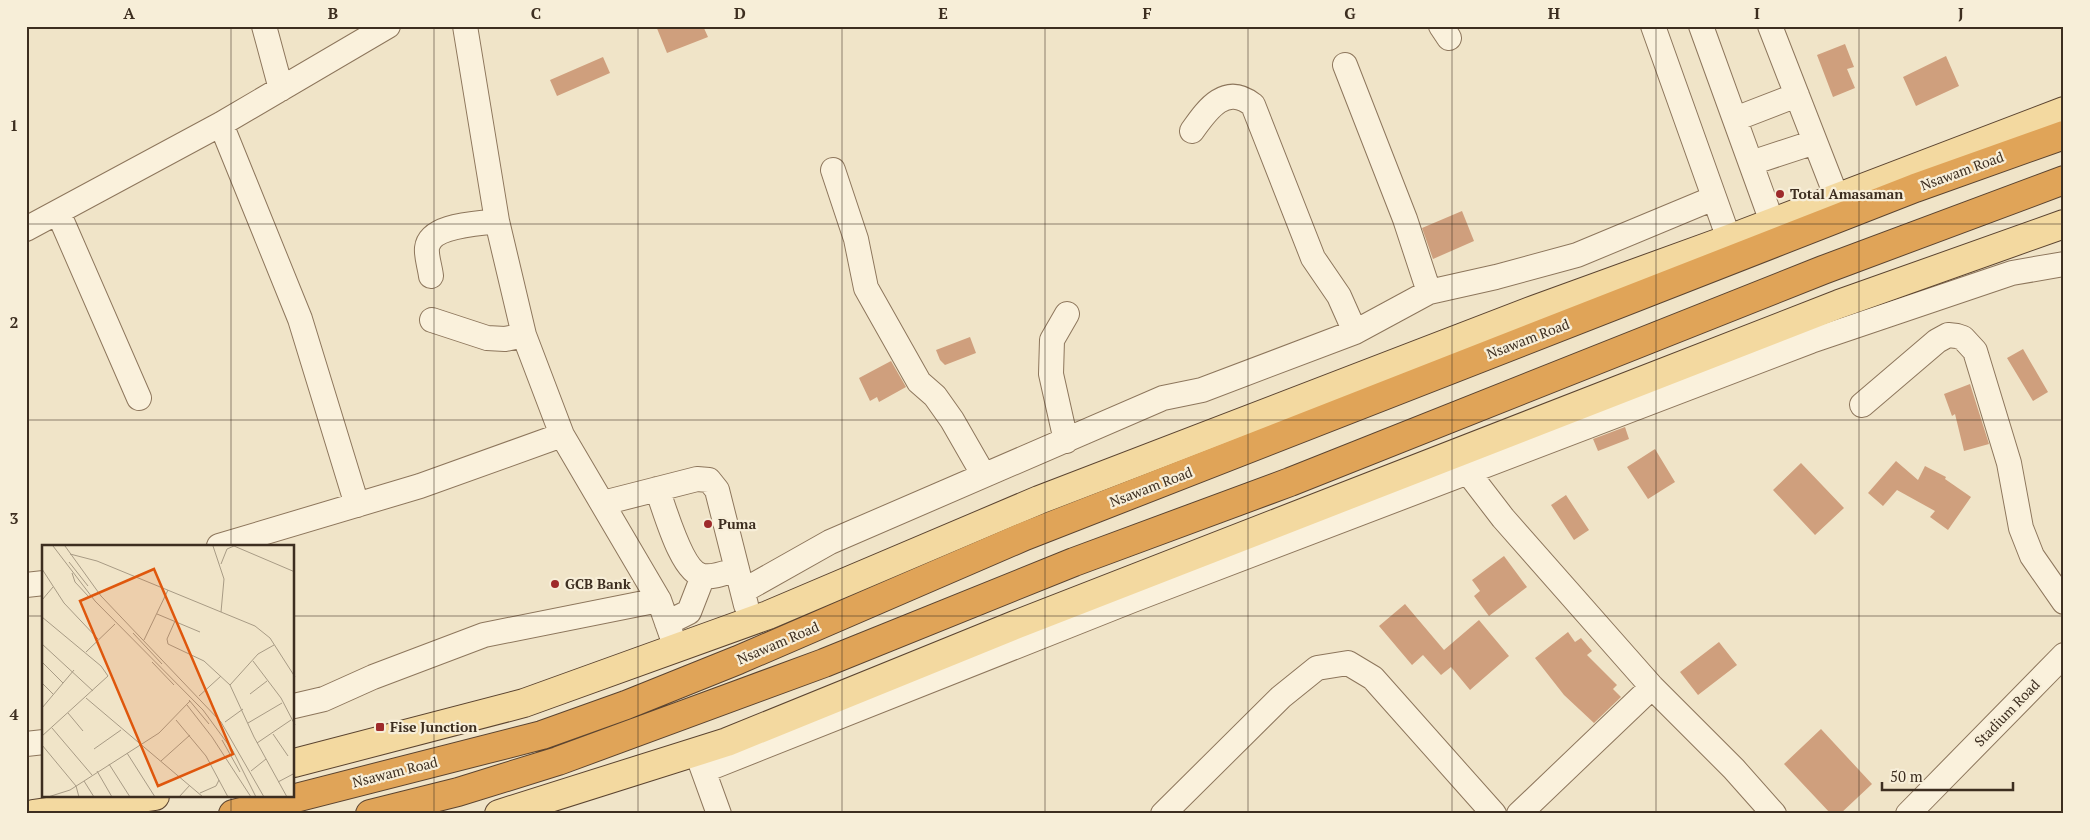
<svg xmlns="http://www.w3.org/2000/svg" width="2090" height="840" font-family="'PT Serif',serif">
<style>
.building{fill:#cf9f7d}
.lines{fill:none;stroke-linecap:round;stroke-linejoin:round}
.minor-casing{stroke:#8d765c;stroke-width:26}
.major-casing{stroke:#5b4430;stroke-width:30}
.highway-casing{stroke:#5b4430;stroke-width:30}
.minor{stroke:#faf1dc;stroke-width:24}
.major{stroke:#f3d9a0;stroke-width:28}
.highway{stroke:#e0a458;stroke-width:28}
.grid{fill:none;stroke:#3d2e20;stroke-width:1;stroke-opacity:0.55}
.poi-dot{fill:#9e2a2b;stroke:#f7eed8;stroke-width:2}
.labels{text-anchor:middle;stroke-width:4.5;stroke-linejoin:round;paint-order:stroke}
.street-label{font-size:14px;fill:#3d2e20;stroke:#f7eed8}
.poi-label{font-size:14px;font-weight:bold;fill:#3d2e20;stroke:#f7eed8;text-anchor:start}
.inset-road{fill:none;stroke:#a89b85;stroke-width:1}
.view{fill:#df570d;fill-opacity:0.15;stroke:#df570d;stroke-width:2.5}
.inset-edge{fill:none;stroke:#3d2e20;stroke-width:2.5}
.neatline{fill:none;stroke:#3d2e20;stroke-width:2}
.grid-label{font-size:16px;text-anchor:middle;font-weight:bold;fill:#3d2e20}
</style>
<rect width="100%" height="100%" fill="#f0e4c8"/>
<path class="building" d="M656,26H703L708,37L667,53Z
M1845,44L1854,67L1847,69L1855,88L1833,97L1817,55Z
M1946,56L1959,86L1916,106L1903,77Z
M603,57L610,73L557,96L550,80Z
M1462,211L1474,241L1433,259L1422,228Z
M970,337L976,353L945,365L940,360L936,350Z
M2023,349L2048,392L2033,401L2007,358Z
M891,361L906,387L879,402L877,397L870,401L859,378Z
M1970,384L1989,444L1964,451L1955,414L1952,416L1944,394Z
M1625,427L1629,439L1598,451L1593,439Z
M1655,449L1675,482L1648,499L1627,467Z
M1896,461L1918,480L1925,466L1946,477L1945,479L1971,497L1948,530L1930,517L1935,511L1897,490L1883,506L1868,493Z
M1801,463L1844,508L1815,535L1773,490Z
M1566,495L1589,530L1574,540L1551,505Z
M1504,556L1527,587L1489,616L1474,596L1480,591L1472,580Z
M1405,604L1444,650L1479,620L1509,656L1470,690L1451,667L1441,675L1423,655L1412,665L1379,626Z
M1568,632L1575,642L1581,638L1592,651L1587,655L1617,685L1613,689L1621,697L1594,723L1564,695L1535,658Z
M1719,642L1737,665L1698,695L1680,672Z
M1821,729L1872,784L1840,814H1831L1784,764Z"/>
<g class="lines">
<g class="minor-casing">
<path id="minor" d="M264,26L281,89
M465,26L497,221L524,335L562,435L659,600L676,648
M1441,26L1449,38
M1653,26L1729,239
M1701,26L1772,222
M1770,26L1837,198
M1345,65L1405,219L1429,292
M1735,119L1797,95
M221,124L300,319L357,505
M1192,131C1207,110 1225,83 1253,105L1313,258L1339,296L1355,332
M1751,163L1815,142
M833,170L856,239L866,288L919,382L935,396L952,420L983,474
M58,212L139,398
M26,229L221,124L388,26
M431,276C430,267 426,256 427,248C430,224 479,224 497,221
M432,320L487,338L505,339L524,335
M1862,405L1937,341L1948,335L1957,336L1963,338L1975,351L2009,463L2021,528L2032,556L2064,602
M1066,441L1051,374L1052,340L1067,314
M1460,462L1503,518L1652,687L1734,769L1774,814
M657,489C665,509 681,572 703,576C714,578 727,572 737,569
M603,503L697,479L709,480L717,490L746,605
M219,546L420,486L562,435
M26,585L44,583
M743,591L830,542L1163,398L1202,390L1355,332L1429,292L1496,277L1577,255L1714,198
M667,623L689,612L703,576
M294,706L324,699L373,677L484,635L659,600
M26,744L44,742
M698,756L719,814
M705,770L1133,600L1811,341L2012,273L2064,264
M1163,814L1281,697L1317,668L1348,663L1373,678L1494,814
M1519,814L1652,687
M1908,814L2064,655"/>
</g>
<g class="major-casing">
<path id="major" d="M294,763L524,703L768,615L1039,500L1536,309L1729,239L2064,111
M33,814L155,796
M499,814L727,742L1015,625L1839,304L2064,224"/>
</g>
<g class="highway-casing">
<path id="highway" d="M233,814L542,735L626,705L738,660L1025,536L1915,188L2064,135
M370,814L458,792L558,761L824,663L1074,562L1290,482L1823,270L2064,180"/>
</g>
<use href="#minor" class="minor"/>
<use href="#major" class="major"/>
<use href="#highway" class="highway"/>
</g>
<path class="grid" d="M231,26V546M434,26V814M638,26V814M842,26V814M1045,26V814M1248,26V814M1452,26V814M1656,26V814M1859,26V814M26,224H2064M26,420H2064M26,616H44M294,616H2064M231,796V814"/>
<g class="poi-dot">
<circle cx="1780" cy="194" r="5"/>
<circle cx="708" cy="524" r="5"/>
<circle cx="555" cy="584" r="5"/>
<rect x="375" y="722" width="10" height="10" rx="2.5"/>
</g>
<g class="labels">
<g class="street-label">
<text transform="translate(1962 171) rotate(-20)" y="5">Nsawam Road</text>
<text transform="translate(1528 339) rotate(-21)" y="5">Nsawam Road</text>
<text transform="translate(1151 487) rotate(-21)" y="5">Nsawam Road</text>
<text transform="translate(778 643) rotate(-23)" y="5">Nsawam Road</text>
<text transform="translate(2007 713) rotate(-46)" y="5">Stadium Road</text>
<text transform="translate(395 772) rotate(-14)" y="5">Nsawam Road</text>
</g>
<g class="poi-label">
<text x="1790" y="199">Total Amasaman</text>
<text x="718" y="529">Puma</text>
<text x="565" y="589">GCB Bank</text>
<text x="390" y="732">Fise Junction</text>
</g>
</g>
<g transform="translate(42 545)">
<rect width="252" height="252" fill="#f0e4c8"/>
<path class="inset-road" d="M11,1L53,56L161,165L191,206L214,252M23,1L59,51L179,177L222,252M171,1L182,34L179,67M28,9L55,16L213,81L228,93L253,132M27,17L46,41M179,19L185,4L192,1L253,27M0,24L22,58L56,94M30,28L33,37L47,52M0,55L11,42M115,69L158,87M0,72L59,121L66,131L0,191M133,76L125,94L126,99L162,116L188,140L212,192L245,252M91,88L120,119M102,95L126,45M0,99L51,146M44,107L73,79M211,116L239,153L253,180M0,117L21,138M110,117L132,140M0,138L11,149M188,140L216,109L232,100M208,149L225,136M157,151L179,131M44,153L161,252M147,155L167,179M145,160L170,192L209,252M0,163L32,125M26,168L41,186M134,175L164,211L186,252M183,177L201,164M206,178L240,158M10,183L50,230M231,189L246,211M180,195L198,227M215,198L249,175M0,200L34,241L37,252M52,204L79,185M85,208L113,252M119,216L148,190M67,219L88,252M55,226L70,252M209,226L224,214M42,236L52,252M236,237L253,228M158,248L174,241L177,235M6,252L28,245L117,188L148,156M137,252L148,240"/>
<path class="view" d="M112,24L191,209L116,241L38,56Z"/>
<rect width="252" height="252" class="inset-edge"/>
</g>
<rect width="2090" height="840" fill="none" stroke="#f7eed8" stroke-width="55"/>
<path d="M1882 782v8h131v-8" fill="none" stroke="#3d2e20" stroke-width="2.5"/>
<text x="1890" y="782" font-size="15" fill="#3d2e20" stroke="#f7eed8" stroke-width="4" paint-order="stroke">50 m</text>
<rect x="28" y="28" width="2034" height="784" class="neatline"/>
<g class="grid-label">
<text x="129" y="19">A</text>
<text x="333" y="19">B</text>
<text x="536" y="19">C</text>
<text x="740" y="19">D</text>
<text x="943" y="19">E</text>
<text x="1147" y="19">F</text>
<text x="1350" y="19">G</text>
<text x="1554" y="19">H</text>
<text x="1757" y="19">I</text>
<text x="1961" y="19">J</text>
<text x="14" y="131">1</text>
<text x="14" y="328">2</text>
<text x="14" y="524">3</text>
<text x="14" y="720">4</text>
</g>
</svg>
